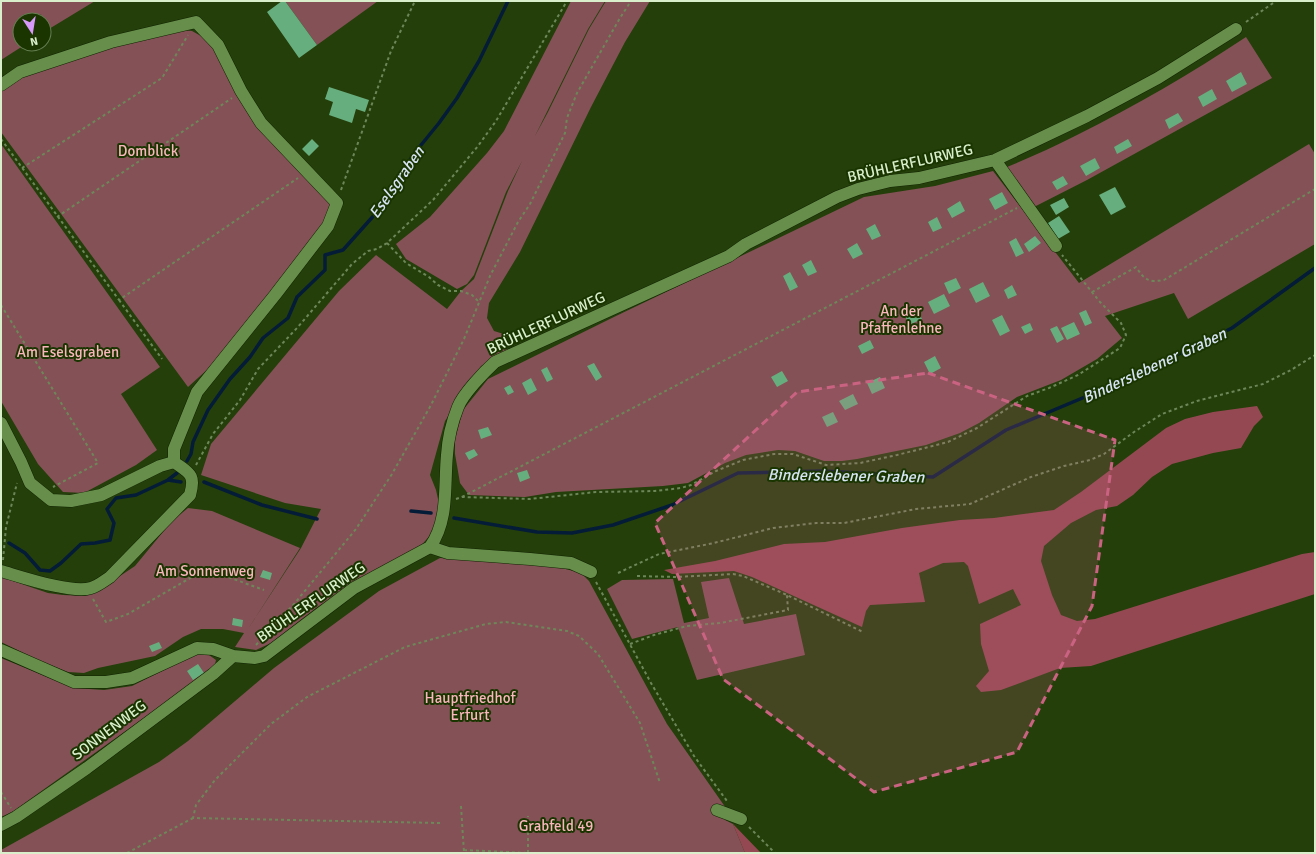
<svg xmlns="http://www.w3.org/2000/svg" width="1316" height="854" font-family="Signika,sans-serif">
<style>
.green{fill:#845156}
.forest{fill:#944952}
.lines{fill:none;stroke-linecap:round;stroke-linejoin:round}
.stream{stroke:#041c37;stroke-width:3.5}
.building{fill:#67ae7e}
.minor-casing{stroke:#112401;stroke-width:13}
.path{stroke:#6e8759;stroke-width:2;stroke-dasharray:3 3;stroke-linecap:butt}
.minor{stroke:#678e4b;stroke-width:12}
.marked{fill:#ca6382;fill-opacity:0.2;stroke:#ca6382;stroke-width:3;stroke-dasharray:8 5;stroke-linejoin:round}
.labels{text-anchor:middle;stroke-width:4;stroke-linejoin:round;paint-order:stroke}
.park-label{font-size:15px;fill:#fab6bc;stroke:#1a3500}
.street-label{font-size:15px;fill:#d9efcb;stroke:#1a3500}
.water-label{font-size:16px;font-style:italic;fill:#d6e4f4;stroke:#1a3500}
</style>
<rect width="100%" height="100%" fill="#243f0a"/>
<path class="green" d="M1,1H95L44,32V20H20V44H26L1,60Z
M285,1H378L317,45Z
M571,1H605L588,29L535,136L548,112L589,29L606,1H650L625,42L591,107L520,252L489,303L487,318L494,331L507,335V351L481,366L445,421L430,475L436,490L440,508L433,532L418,549L363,577L316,608L271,643L256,650L235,647L244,633L223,629H201L183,637L155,656L98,668L84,673L68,672L38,660L1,642V577L48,593L63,595L85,596L96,592L135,566L172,521L188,508L212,511L300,548L248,629L301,548L321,509L285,503L201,475L211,444L339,291L376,255L447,309L461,291L474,279L508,191L522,161L506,192L474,275L467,284L457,289L406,259L396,244L430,217L487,153L504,131Z
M181,30L192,31L210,41L245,107L330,200L331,209L327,218L268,295L209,368L188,387L1,132V89L22,75L113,46Z
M1246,37L1272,78L1087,180L1034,207L1007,167C1031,157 1054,147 1077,135C1135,106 1192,73 1246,37Z
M1,144L160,367L121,394L157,450L136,465L84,493L63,492L38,464L1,401Z
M1309,144L1315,154V244L1188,319L1174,293L1105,316L1122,338L1097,359L1061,380L1017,397L979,423L960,433L926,445L857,459L842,461H824L795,451L778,450L746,455L725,463L688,483L663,486L556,492L525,497L469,495L460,483L455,454V439L463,410L488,379L616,316L864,197L935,186L993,171L1079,283Z
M440,558L558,567L581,573L589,581L667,724L728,811L725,820L733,824L745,853H1V850L159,762L188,741L274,668L379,591Z
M729,578L744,624L796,614L805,655L697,680L678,627L632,639L607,589L622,580L673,579L684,623L709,618L701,582Z
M196,654L209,655L216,660L214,668L12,812L1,817V658L74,688L104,690L132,686Z"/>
<path class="forest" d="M1257,406L1263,417L1254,426L1241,448L1213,453L1172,464L1152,477L1133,495L1117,506L1096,510L1071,523L1044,546L1041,561L1052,595L1061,615L1077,621L1095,619L1302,554L1315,552V594L1091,666L1060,668L1001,690L981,692L976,686L989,671L981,644L980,624L1021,605L1013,589L979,604L968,566L964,562L943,563L919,573L925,602L870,605L866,611L862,627L752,577L734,571L672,574L664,570L715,561L784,544L825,542L902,528L960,520L994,518L1054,510L1081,492L1166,428L1185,419L1213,412Z
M733,824L761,853H745Z"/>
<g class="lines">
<path class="stream" d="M187,461L191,454L193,442L208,410L230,379L250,357L263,338L288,318L297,297L325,270V255L343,250L385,203L398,177L417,150L439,123L457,98L479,61L508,1
M168,480L181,482
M204,482L262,505L317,519
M411,511L431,513
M454,518L537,532L572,533L613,525L672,505L738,473L823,471L933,477L1006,430L1123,381L1232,328L1315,268
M9,543L25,553L40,570L50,571L61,563L81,544L95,543L110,540L114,523L107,509L116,498L136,495L168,480L177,473"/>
</g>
<path class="building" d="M282,1H285L317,45L299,58L267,12Z
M1241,72L1247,84L1232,92L1226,81Z
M329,87L369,100L365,112L356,109L352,123L329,115L333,102L325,99Z
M1212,89L1217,99L1203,107L1198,97Z
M1178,113L1183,121L1169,129L1165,120Z
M312,139L319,146L309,156L302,149Z
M1128,139L1132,146L1117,154L1114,147Z
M1095,158L1100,168L1086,176L1080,166Z
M1063,176L1068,184L1057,190L1052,182Z
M1115,187L1126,207L1111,215L1099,195Z
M1002,192L1008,203L995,210L989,199Z
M1064,198L1069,207L1056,215L1050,205Z
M960,201L965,211L952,218L947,209Z
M1059,216L1070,232L1058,239L1048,223Z
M937,217L942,228L933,232L928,222Z
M875,224L881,236L872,240L866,229Z
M1035,236L1041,243L1029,252L1024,244Z
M1016,238L1024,253L1016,257L1009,242Z
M857,243L863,254L853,259L847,249Z
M811,260L817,272L808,276L802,265Z
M790,272L798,287L790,291L783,276Z
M956,278L961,288L949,294L944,283Z
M983,282L990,296L976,303L969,289Z
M1012,285L1017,295L1008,299L1004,290Z
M944,294L950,306L934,314L928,302Z
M916,308L922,319L909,325L904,314Z
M1086,310L1092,323L1085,326L1079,313Z
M1002,315L1010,331L1000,336L992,320Z
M1074,322L1080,334L1067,340L1061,328Z
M1030,323L1033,330L1025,334L1021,327Z
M1057,326L1064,339L1057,343L1050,329Z
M870,340L874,348L862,354L858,346Z
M935,356L941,368L930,374L924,362Z
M594,363L602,377L596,381L587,366Z
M547,367L553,379L547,382L541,370Z
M782,371L788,381L777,387L771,377Z
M880,377L885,388L872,394L867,383Z
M531,378L537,390L528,395L522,383Z
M510,385L514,392L508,395L504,388Z
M853,394L858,404L845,410L839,401Z
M833,412L838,422L827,427L822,417Z
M488,427L492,435L481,439L478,430Z
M474,449L478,455L469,460L465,453Z
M527,470L530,478L520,482L517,473Z
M263,570L272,573L270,580L260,577Z
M233,618L243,620L242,627L232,625Z
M159,642L162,648L152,652L149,646Z
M198,664L204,673L193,680L187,671Z"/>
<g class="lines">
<g class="minor-casing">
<path id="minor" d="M1,85L20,72L111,42L196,22L218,45L241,91L261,123L337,203L328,226L275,295L197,392L174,449V462
M995,160L1056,246
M1,423L21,462L30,483L51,500L71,501L101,495L160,466L174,462
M430,547L448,553L530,559L571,563L591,572
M1,571C22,577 72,594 91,588C98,586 104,581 110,577L190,495C196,474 189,473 174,462
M1,650L74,682H106L132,678L197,648L213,649L233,656L255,658L264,656L354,588L430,547C449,520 444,486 447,455C448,439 452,422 458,407C463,394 484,372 495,362L729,256L746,244L837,197L858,189L890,181L919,178L995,160L1087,116L1158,78L1236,29
M717,810L741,819
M1,825L16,817L87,768L213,674L233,656"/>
</g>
<path class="path" d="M1246,22L1276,1
M1,139L119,300L298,178
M22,168L162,78L188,35
M341,190L391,51L415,1
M57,217L232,98
M387,243L406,263L429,277L438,285L450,291H461L472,295L479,302
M1092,292L1136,267C1144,279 1148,283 1164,280L1315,189
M119,300L162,359
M1,305L98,463L53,487
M196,465L213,434L240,400L258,369L297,328L352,264L368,251L377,249L387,243L433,200L478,146L496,121L567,1
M462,497L1017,208
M456,499L462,497L530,499L596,492L655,491L681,488L691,485L716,471L743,460L774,454H793L826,465L860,463L897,455L948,442L977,428L1027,396L1049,388L1078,375L1120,348L1126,335L1121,323L1100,302L1062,255
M3,560L6,527L17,483
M618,573L659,554L714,543L773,528L816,523H844L916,509L970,504L1031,477L1064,466L1090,460L1104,454L1134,432L1162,414L1197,401L1263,384L1291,370L1315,355
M637,576L676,577L733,574L743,576L787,595L863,632
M596,582L651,683L694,756L727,801
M93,599L106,622L128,614L197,574L212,573L225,576L264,590
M630,644L654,635L687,626L720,623L788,610L787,595
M256,645L294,604L356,529L392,474L431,405L464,339L490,276L518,222L530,204L565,133L567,118L577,93L620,18L631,1
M1,792L11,808
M461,806L464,853
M440,823L193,818L196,805L215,780L271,724L307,697L405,647L486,624L506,622L567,631L579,636L598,654L640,723L660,783
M749,827L775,853
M464,850L528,853
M127,853L193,818
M528,853V816"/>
<use href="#minor" class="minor"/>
</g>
<path class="marked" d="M928,373L1115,440L1092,606L1017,752L874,792L723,679L655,523L797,392Z"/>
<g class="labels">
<g class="park-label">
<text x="148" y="156">Domblick</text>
<text x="901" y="316">An der<tspan x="901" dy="17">Pfaffenlehne</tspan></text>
<text x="68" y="357">Am Eselsgraben</text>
<text x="205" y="576">Am Sonnenweg</text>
<text x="470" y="703">Hauptfriedhof<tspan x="470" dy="17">Erfurt</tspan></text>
<text x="556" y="831">Grabfeld 49</text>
</g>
<g class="street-label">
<text transform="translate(910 163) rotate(-13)" y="5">BRÜHLERFLURWEG</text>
<text transform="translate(546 323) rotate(-25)" y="5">BRÜHLERFLURWEG</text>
<text transform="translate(311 602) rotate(-35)" y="5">BRÜHLERFLURWEG</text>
<text transform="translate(109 730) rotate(-37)" y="5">SONNENWEG</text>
</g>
<g class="water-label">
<text transform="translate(396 182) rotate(-55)" y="6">Eselsgraben</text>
<text transform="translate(1154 365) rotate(-25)" y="6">Binderslebener Graben</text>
<text transform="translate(846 475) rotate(1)" y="6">Binderslebener Graben</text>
</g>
</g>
<rect width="1316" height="854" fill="none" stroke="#d9efcb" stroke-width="4"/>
<g transform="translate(32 32) rotate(168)"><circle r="19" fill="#1a3500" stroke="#667f51"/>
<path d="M0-3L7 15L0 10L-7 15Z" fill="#d89af8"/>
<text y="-6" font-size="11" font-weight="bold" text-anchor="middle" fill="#d9efcb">N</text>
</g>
</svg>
